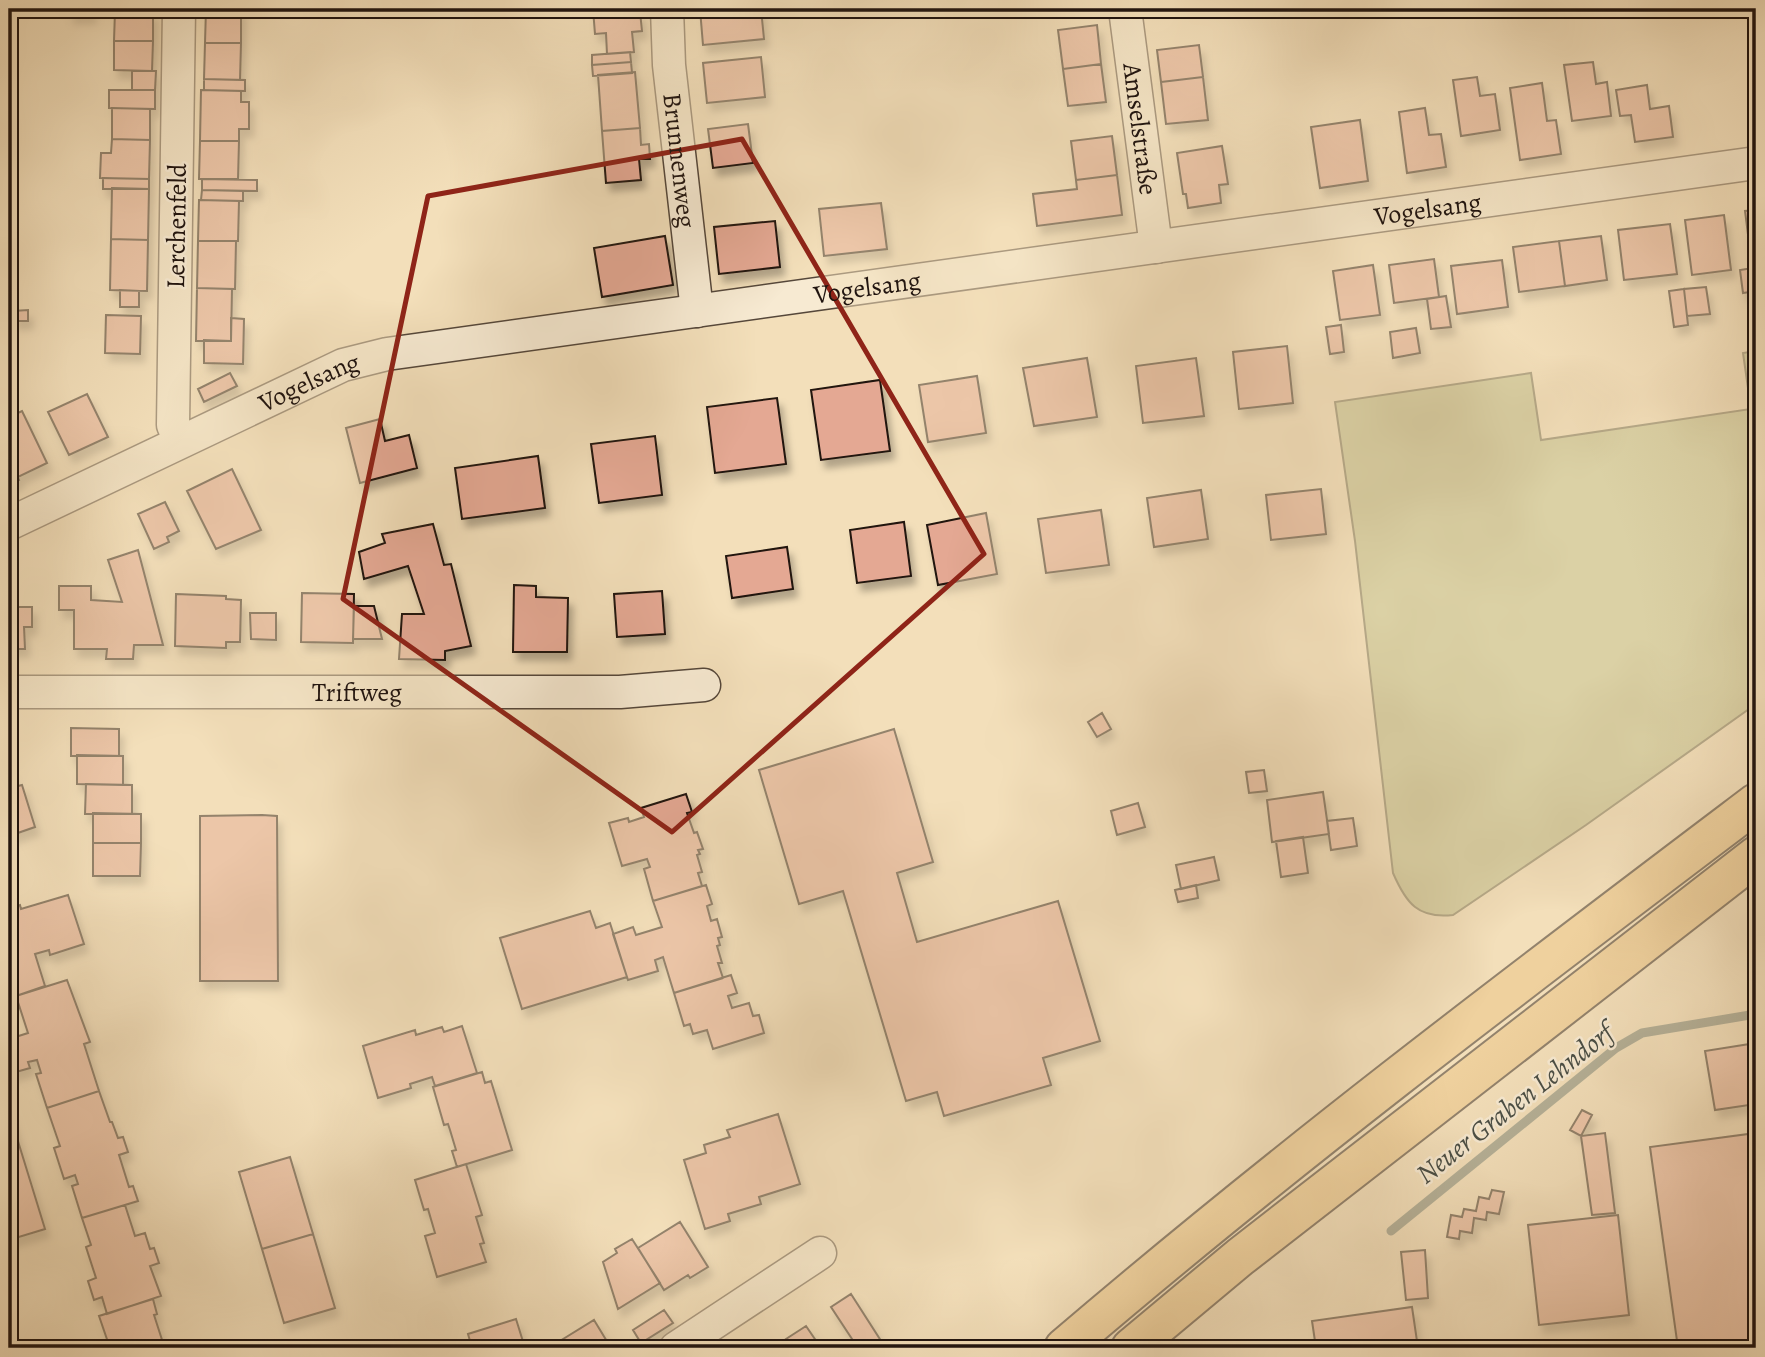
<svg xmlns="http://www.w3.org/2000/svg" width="1765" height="1357" font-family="Alegreya,serif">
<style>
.grass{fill:#bec18d;stroke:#6f6a4e;stroke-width:2}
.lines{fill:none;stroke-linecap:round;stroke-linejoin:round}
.stream{stroke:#6a796e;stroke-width:9}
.building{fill:#e4a893;stroke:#20140f;stroke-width:2;filter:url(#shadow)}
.street-casing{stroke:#55473a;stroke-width:35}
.highway-casing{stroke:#20140f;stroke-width:42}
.street{stroke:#f7ead2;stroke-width:32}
.highway{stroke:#eac07d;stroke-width:38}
.marked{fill:none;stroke:#8f2418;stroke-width:5;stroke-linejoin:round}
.labels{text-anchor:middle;stroke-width:5;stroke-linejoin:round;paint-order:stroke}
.street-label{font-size:26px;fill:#20140f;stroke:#f7ead2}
.water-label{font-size:28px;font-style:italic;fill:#4b4f46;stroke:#f7ead2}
</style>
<defs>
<filter id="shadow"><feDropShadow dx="4.5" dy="8" stdDeviation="3.5" flood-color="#0004"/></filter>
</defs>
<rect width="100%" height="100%" fill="#f3dfba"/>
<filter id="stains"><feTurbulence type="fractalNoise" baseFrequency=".00286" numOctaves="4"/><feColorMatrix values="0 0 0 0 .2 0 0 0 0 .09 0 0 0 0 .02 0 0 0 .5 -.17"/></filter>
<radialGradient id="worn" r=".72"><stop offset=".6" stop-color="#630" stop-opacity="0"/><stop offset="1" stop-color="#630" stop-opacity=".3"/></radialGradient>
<path class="grass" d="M1756,351V704L1586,825L1453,915C1418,919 1406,903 1393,873L1355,541L1335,402L1531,373L1541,440L1751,409L1743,353Z"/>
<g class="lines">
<path class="stream" d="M1391,1231L1616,1048L1642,1033L1756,1014"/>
</g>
<path class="building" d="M70,9H91V15H69Z
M206,9H241V43H205Z
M593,9H631V12H640L642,31L632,32L634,52L607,54L606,33L595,34Z
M700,9H761L764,39L703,45Z
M115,11L153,12V41H114Z
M1097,25L1101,64L1063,69L1058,30Z
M114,41H153L152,71L114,70Z
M205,43H241L240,80L204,79Z
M1199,45L1203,77L1161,82L1157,50Z
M630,52L631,62L592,65V55Z
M761,57L765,97L707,103L703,63Z
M631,62L632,73L593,76L592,65Z
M1593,62L1596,84L1607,82L1611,116L1572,121L1564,65Z
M1101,64L1106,102L1068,106L1063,69Z
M132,71H156L155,90H132Z
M635,72L640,128L602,131L598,75Z
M1203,77L1208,120L1166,124L1161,82Z
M1477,77L1480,96L1495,94L1500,130L1461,136L1453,80Z
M204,79L245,80V91L204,90Z
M1542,83L1547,121L1556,120L1561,154L1520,160L1510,88Z
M1647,85L1650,109L1669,106L1673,137L1635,142L1631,115L1620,116L1616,90Z
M109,90H155V109L109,108Z
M201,90L241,91V102H249V129H239V141H200Z
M112,108L150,109V140L112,139Z
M1425,108L1429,135L1441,134L1446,167L1407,173L1399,112Z
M1360,120L1368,181L1320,188L1311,127Z
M748,124L753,163L713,168L708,129Z
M640,128L641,145L649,144L650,159H639L641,180L606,183L602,131Z
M1112,136L1117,175L1076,180L1071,141Z
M112,139L150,140L149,179L100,178L101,153H111Z
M200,141H239L238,179H199Z
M1222,146L1228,184L1219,185L1221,203L1188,208L1186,194H1183L1177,153Z
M1117,175L1122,215L1037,226L1033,194L1077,189L1076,180Z
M103,178L149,179V189H103Z
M202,179L257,180V191L202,190Z
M112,188L149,189L148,240L111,239Z
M202,190L243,191V201L201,200Z
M199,200L239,201L238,241H198Z
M881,203L887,249L824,256L819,209Z
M1756,210V249L1750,250L1745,211Z
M1724,215L1731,270L1692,275L1685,220Z
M775,221L780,267L719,274L714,227Z
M1670,224L1677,274L1624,280L1618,230Z
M665,236L673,285L602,297L594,248Z
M1601,236L1607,280L1565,286L1559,241Z
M111,239L148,240L147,291L110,290Z
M198,241H236L235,289L197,288Z
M1559,241L1565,286L1519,292L1513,247Z
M1434,259L1439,297L1394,303L1389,265Z
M1502,260L1508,307L1457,314L1451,266Z
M1373,265L1380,315L1340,320L1333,271Z
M1753,268L1756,291L1743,293L1740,270Z
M1706,287L1710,314L1687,316L1684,289Z
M197,288L232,289L231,341H196Z
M1684,289L1688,325L1674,327L1669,291Z
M120,290L139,291V307H120Z
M1446,296L1451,327L1431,329L1427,299Z
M28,310V321H13V311Z
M106,315L141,316L140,354L105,353Z
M231,318L244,319L243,364L204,363V340L231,341Z
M1341,325L1344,352L1330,354L1326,327Z
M1416,328L1420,353L1393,358L1390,332Z
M1287,346L1293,403L1239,409L1233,352Z
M1087,358L1097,417L1034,426L1023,368Z
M1196,358L1204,416L1143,423L1136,366Z
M230,373L237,386L204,402L198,389Z
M977,376L986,433L928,442L919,385Z
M880,380L890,451L821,460L811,390Z
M87,394L108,437L69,455L48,412Z
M777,398L786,464L715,473L707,407Z
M22,411L47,463L18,477L9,458V417Z
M380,419L385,441L409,435L417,468L360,483L346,428Z
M655,436L662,495L599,503L591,444Z
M538,456L545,508L462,519L455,468Z
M9,458L19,480L9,485Z
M232,469L261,530L216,549L187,491Z
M1321,489L1326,534L1271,540L1266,495Z
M1201,490L1208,539L1154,547L1147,498Z
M165,502L179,531L167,537L169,542L154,549L138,514Z
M1101,510L1109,565L1046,573L1038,519Z
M986,513L997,574L938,585L927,525Z
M904,522L911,576L857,583L850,530Z
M433,524L444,565L451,564L471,646L445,651V660L399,659L402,614H424L408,566L364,579L359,552L385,543L382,534Z
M787,547L793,589L732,598L726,556Z
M138,550L163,645H134L133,659H106L107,649H74V610H59V586H91V600L122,602L108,560Z
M514,585L536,586V597L568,598L567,652H513Z
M662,591L665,634L617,637L614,594Z
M302,593L354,594L353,643L301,642Z
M176,594L226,596V599L241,600L240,642H226V648L175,646Z
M354,606H374L382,639H353Z
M9,607H32V627H24L25,649H9Z
M250,613H276V640L251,639Z
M1102,713L1111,729L1097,737L1088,722Z
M71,728L119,729V756H71Z
M894,729L933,862L897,873L917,942L1058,901L1100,1041L1043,1058L1051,1085L944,1116L937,1092L906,1101L843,891L799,904L759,770Z
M77,755L123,756V785L77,784Z
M1264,770L1267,791L1249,793L1246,772Z
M9,772L14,787L22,785L35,827L9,836Z
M86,784L132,785V814H85Z
M1323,792L1329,834L1272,842L1267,800Z
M686,794L692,812L687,813L694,833L697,832L703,849L698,850L700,854L697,855L702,872L698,873L702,886L653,901L644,869L650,867L647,859L622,866L609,823L628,818L629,822L644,817L641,808Z
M1138,803L1145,827L1117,835L1111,811Z
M93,813L141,814V843H93Z
M262,815L277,816L278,981H200V816Z
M1353,818L1357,846L1331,850L1327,821Z
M1303,837L1308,873L1281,877L1276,841Z
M93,843H141L140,876H93Z
M1214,857L1219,880L1181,889L1176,865Z
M706,885L712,904L707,906L711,921L717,919L722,937L718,938L720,945L717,946L722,963H718L723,978L674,993L663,957L655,960L658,971L628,980L613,934L633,927L636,935L662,927L653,901Z
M1196,885L1198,898L1178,902L1175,890Z
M68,895L84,944L50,955L49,950L35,954L45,986L16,996L9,973V909L20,905L21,909Z
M590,911L596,928L610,923L627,977L522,1009L500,938Z
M731,975L737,993L728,996L732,1008L749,1003L753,1016L759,1015L764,1033L713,1049L707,1030L693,1034L690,1024L684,1026L674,993Z
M67,980L90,1042L84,1044L99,1091L47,1108L36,1074L41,1073L37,1060L28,1062L30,1068L9,1074V1039L28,1033L16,996Z
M462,1026L477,1073L435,1086L432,1077L410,1084L411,1088L378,1098L363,1046L415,1030L416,1035L442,1027L444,1032Z
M1756,1043V1104L1715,1110L1705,1051Z
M482,1072L485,1083L491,1081L512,1150L457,1167L452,1151L456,1150L450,1130L448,1124L444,1125L433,1087Z
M99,1091L110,1122H112L118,1138L123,1137L128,1152L119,1155L129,1187L133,1186L138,1201L82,1218L72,1186L78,1184L75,1175L64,1179L54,1148L60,1146L47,1108Z
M1582,1110L1592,1115L1581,1136L1570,1130Z
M9,1112L45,1229L9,1240Z
M778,1114L800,1184L759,1197L761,1204L728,1214L730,1221L705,1229L684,1160L706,1153L704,1145L730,1137L727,1130Z
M1605,1133L1615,1213L1592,1215L1581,1136Z
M1756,1133V1348H1678L1650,1147Z
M290,1157L313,1234L262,1249L239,1172Z
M466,1164L482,1215L476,1217L484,1243L480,1244L486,1262L437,1277L425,1236L435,1233L428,1209L424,1210L415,1180Z
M1492,1190L1504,1192L1499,1214L1487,1212L1486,1220L1474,1218L1472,1233L1460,1231L1459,1239L1447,1237L1451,1215L1462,1217L1464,1209L1476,1211L1479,1197L1489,1199Z
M125,1205L135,1236L145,1233L150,1249L154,1248L159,1263L150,1266L161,1296L107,1314L102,1297L94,1300L88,1281L96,1278L86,1247L91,1245L82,1218Z
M1618,1215L1629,1315L1539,1325L1528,1225Z
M680,1222L708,1267L690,1278L688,1275L664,1290L638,1248Z
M313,1234L335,1308L284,1323L262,1249Z
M632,1239L660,1283L618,1309L603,1262L617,1253L615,1249Z
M1425,1250L1428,1298L1406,1300L1401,1252Z
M851,1294L883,1344L876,1348H858L831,1307Z
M153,1299L157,1314L154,1315L164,1346L173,1343L175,1348H110L99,1316Z
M1412,1307L1418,1348H1316L1312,1321Z
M664,1310L673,1323L641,1343L633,1330Z
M516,1319L525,1348H472L468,1334Z
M594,1320L611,1348H557L555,1344Z
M806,1326L821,1348H792L786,1339Z
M1598,1341L1599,1348H1552V1347Z"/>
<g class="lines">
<g class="street-casing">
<g id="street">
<path d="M179,9L173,425L180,441"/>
<path id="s1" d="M667,9L669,65L697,311"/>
<path id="s2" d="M1125,9L1156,247"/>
<path id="s3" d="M9,524L343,365L387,354L1756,163"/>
<path id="s4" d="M9,692H620L704,685"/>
<path d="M676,1348L820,1253"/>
</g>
</g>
<g class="highway-casing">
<path id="highway" d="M1064,1348C1287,1157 1522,980 1756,803
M1131,1348L1240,1257L1756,856"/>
</g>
<use href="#street" class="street"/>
<use href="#highway" class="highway"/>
</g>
<path d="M0 0H1765V1357H0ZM742,139L984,554L672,832L343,599L428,196Z" fill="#f3dfba" fill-opacity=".55" fill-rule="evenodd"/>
<path class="marked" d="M742,139L984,554L672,832L343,599L428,196Z"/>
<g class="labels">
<g class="street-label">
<text dy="9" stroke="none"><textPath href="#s2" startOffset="121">Amselstraße</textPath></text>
<text dy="9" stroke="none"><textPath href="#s1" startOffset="152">Brunnenweg</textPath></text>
<text dy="9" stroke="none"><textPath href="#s3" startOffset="1466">Vogelsang</textPath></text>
<text transform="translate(176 226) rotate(-89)" y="9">Lerchenfeld</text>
<text dy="9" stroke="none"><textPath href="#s3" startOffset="900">Vogelsang</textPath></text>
<text dy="9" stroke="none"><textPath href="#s3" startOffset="332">Vogelsang</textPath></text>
<text dy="9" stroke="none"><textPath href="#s4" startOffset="348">Triftweg</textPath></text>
</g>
<g class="water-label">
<text transform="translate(1514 1103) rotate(-38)" y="10">Neuer Graben Lehndorf</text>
</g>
</g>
<rect width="1765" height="1357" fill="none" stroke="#f3dfba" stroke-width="35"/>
<rect x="10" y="10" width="1744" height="1336" fill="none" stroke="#20140f" stroke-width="3.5"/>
<rect x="18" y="18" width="1730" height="1322" fill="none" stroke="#20140f" stroke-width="2"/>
<rect width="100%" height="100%" filter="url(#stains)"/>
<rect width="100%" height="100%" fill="url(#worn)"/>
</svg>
